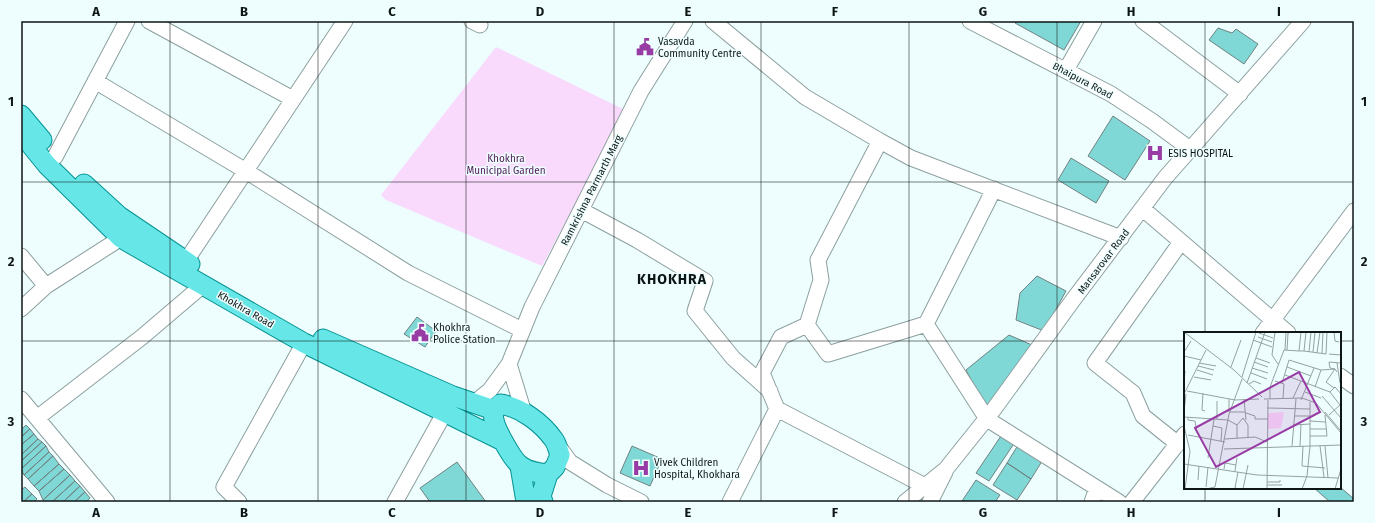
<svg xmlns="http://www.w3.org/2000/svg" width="1375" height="523" font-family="'Fira Sans',sans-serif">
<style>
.green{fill:#f9dafd}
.building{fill:#80d8d6;stroke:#708282}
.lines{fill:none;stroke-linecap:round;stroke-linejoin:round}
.minor-casing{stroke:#8c9f9e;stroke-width:17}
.major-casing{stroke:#059292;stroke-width:21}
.minor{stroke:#fff;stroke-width:15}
.major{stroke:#66e6e6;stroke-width:19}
.grid{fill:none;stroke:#0e1515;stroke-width:1;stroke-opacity:0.55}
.labels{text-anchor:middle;stroke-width:3;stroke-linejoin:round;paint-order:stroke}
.poi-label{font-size:10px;fill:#0e1515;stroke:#eefefe;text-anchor:start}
.street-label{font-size:10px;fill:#0e1515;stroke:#eefefe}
.park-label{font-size:10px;fill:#4e1855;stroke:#eefefe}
.district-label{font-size:14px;font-weight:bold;letter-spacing:1px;fill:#0e1515;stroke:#eefefe}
.inset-road{fill:none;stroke:#94a1a1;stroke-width:1}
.view{fill:#983ba5;fill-opacity:0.15;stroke:#983ba5;stroke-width:2}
.inset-edge{fill:none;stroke:#0e1515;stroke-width:2}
.neatline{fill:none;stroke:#0e1515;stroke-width:1.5}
.grid-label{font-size:13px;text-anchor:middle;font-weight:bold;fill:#0e1515}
</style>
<rect width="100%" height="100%" fill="#eefefe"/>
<path class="green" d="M496,47L625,110L542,266L386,200L381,195Z"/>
<path class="building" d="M1017,21H1081L1064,50L1015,23Z
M1218,28L1232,33L1236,29L1258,44L1244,64L1209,40Z
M1113,116L1150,141L1125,180L1088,156Z
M1071,158L1109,181L1096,203L1058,180Z
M1037,276L1066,291L1044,331L1016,320L1020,293Z
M417,317L436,331L425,347L404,334Z
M1009,335L1032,345L988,406L984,404L966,370Z
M26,425L30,429L21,437V430Z
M30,429L34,434L21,445V437Z
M1003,433L1015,442L989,481L976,473Z
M34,434L38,439L21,455V445Z
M38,439L42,442L21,461V455Z
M42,442L46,446L21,469V461Z
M1020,442L1044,458L1031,479L1007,463Z
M46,446L49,452L24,475L21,469Z
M632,446L662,459L650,486L620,473Z
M49,452L53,456L28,479L24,475Z
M53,456L59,464L34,486L28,479Z
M457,462L486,502H430L420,488Z
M1007,463L1031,479L1017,500L993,485Z
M59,464L64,469L39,491L34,486Z
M64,469L70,475L43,500L39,491Z
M70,475L75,481L52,502H45L43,500Z
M976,480L1000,495L995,502L962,501Z
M75,481L80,486L63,502H52Z
M80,486L85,492L74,502H63Z
M25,487L32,494L23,502H21V490Z
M1340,487L1354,499V502H1330L1314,488H1340Z
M85,492L90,498L86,502H74Z
M32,494L37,499L34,502H23Z"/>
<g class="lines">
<g class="minor-casing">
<path id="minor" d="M149,21L293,99
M472,21L480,25
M713,21L805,97L880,141L911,158L1121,238
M970,21L1111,94L1152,121L1190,149
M1143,21L1240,94
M1066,70L1094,21
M95,81L246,171L408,273L522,330
M880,141L818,260L821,280L807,325L828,354L926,324L987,419L1119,502
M55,157L127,21
M1143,209L1288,333
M581,210L637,240L705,281L695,311L733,358L770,391
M21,256L46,286
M186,261L345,21
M21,309L46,286L121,238L127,230
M926,324L994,189
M1263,333L1354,211
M509,364L524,413
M1340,376L1354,386
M21,399L107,502
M474,403L490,390L509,364L532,307L641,91L685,21
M777,409L925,486
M37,418L142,337L203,285
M556,443L570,462L607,485L641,502
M1178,444L1143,416L1133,393L1095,363L1181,242
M239,502L224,487L304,343
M395,502L450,403
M730,502L777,409L762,373L781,337L807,325
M905,502L946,469L994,409L1073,300L1165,178L1303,21
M930,502L945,472
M1092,502L1097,488
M1132,502L1185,434"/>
</g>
<g class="major-casing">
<path id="major" d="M21,115L42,140
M21,133L47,165L121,238L304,343L503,441
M84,184L119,216L190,264
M323,339L453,396L494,410
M500,404C521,407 542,423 554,440C557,444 558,450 560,455L555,467L548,474C539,473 529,472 521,466C513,461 496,430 494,420C493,417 494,413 494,410Z
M520,466L526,502
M543,502L541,496L548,474"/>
</g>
<use href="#minor" class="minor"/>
<use href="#major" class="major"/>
</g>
<path class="grid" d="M170,21V502M318,21V502M466,21V502M614,21V502M761,21V502M909,21V502M1057,21V502M1205,21V333M21,182H1354M21,341H1185M1340,341H1354M1205,488V502"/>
<defs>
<g id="civic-bare" transform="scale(1.38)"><path d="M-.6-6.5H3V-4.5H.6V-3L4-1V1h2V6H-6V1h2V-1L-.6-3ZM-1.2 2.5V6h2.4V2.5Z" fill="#983ba5" stroke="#eefefe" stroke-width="2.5" paint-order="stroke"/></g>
<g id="hospital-bare" transform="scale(1.38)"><path d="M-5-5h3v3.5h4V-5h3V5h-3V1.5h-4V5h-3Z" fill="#983ba5" stroke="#eefefe" stroke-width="2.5" paint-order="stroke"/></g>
</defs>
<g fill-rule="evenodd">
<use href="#civic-bare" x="645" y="47"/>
<use href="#hospital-bare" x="1155" y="153"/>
<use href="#civic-bare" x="420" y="333"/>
<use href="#hospital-bare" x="641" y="468"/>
</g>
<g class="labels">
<g class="poi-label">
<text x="658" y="45">Vasavda<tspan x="658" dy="12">Community Centre</tspan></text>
<text x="1168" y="157">ESIS HOSPITAL</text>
<text x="433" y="331">Khokhra<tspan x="433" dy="12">Police Station</tspan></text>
<text x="654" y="466">Vivek Children<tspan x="654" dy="12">Hospital, Khokhara</tspan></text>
</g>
<g class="street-label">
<text transform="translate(1083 80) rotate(28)" y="4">Bhaipura Road</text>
<text transform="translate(591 190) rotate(-63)" y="4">Ramkrishna Parmarth Marg</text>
<text transform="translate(1103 261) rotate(-53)" y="4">Mansarovar Road</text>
<text transform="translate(246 309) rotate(30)" y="4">Khokhra Road</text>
</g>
<g class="park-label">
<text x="506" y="162">Khokhra<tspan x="506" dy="12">Municipal Garden</tspan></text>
</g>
<g class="district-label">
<text x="672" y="284">KHOKHRA</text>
</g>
</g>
<g transform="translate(1184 332)">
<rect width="157" height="157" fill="#eefefe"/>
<path d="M100,80L97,96L84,97V81Z" fill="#f9dafd"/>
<path class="inset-road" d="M0,0L50,38L78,65M91,0L88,23L94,32M150,0L151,9L155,10M75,1L89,6M74,5L88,10M69,8L88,15M101,18L102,0M103,18L104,1L108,0M115,19H120L122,0M120,19L142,22L143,0M0,20L7,9M125,20L127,0M129,20L131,0M133,21L136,0M138,21L139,0M145,22L157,23M0,24L17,28M72,26L86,31M70,30L84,35M15,31L32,34M153,31L156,51M14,34L30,38M47,35L57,8M103,35L127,44M68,36L84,41M13,38L29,43M67,41L83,47M101,43L146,60L156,73M10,45L27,48M58,45L72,0M91,49L100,52L99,66M0,51L1,39M63,51L81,0M98,51L105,28L137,38L151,37L146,36L145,30L157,31M65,52L70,49L77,52M131,55L137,38M150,56L142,50L151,37L153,40M3,59L51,68L75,67M121,60L137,66M146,60L151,55L157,62M19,61L18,78L21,79M0,62L22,18M138,64L157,86M109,66L117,49M45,67V80M60,67L62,88M80,67L118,66L132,71L157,101M86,67V55L100,18L115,19L117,0M117,68L130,36M83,76L126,77M0,80L2,62M46,80H61M141,80L157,99M62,81L71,84V87H84M145,83L157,72M110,84H126M0,85L44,88L53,93L59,86L64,93V105M4,85V88L11,89L13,101M33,87V69M126,89L141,90M53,93V106M109,93L126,92M0,94L6,119L1,157M29,94L38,96L37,109M126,97H142M4,103L41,110M126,104H143L141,83M41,107L71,105L83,110M108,114L112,67M116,114L117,92M119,114L118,134L141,136M136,114L140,145M141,114L144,146M40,117L157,113M24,126L30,87M0,132L73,143L154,146M40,137L41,131L52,133M51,139L53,126M54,140L51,156L55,157M14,148L15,134M83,150H96V148M83,153H98M22,155L24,135M22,157L31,155L45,82L58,47M59,157L64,133M83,157L84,68M118,157L123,144L126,114V70M151,157L157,137"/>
<path class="view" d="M115,40L136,80L32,135L11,96Z"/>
<rect width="157" height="157" class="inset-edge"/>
</g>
<rect width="1375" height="523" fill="none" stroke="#eefefe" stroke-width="44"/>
<rect x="22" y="22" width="1331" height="479" class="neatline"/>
<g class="grid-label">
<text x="96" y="16">A</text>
<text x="244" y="16">B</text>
<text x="392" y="16">C</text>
<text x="540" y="16">D</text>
<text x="688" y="16">E</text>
<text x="835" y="16">F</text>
<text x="983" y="16">G</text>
<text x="1131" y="16">H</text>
<text x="1279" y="16">I</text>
<text x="11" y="106">1</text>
<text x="1364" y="106">1</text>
<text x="11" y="266">2</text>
<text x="1364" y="266">2</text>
<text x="11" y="426">3</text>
<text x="1364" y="426">3</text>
<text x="96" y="517">A</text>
<text x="244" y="517">B</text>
<text x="392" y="517">C</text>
<text x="540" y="517">D</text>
<text x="688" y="517">E</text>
<text x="835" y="517">F</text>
<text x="983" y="517">G</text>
<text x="1131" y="517">H</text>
<text x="1279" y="517">I</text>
</g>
</svg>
